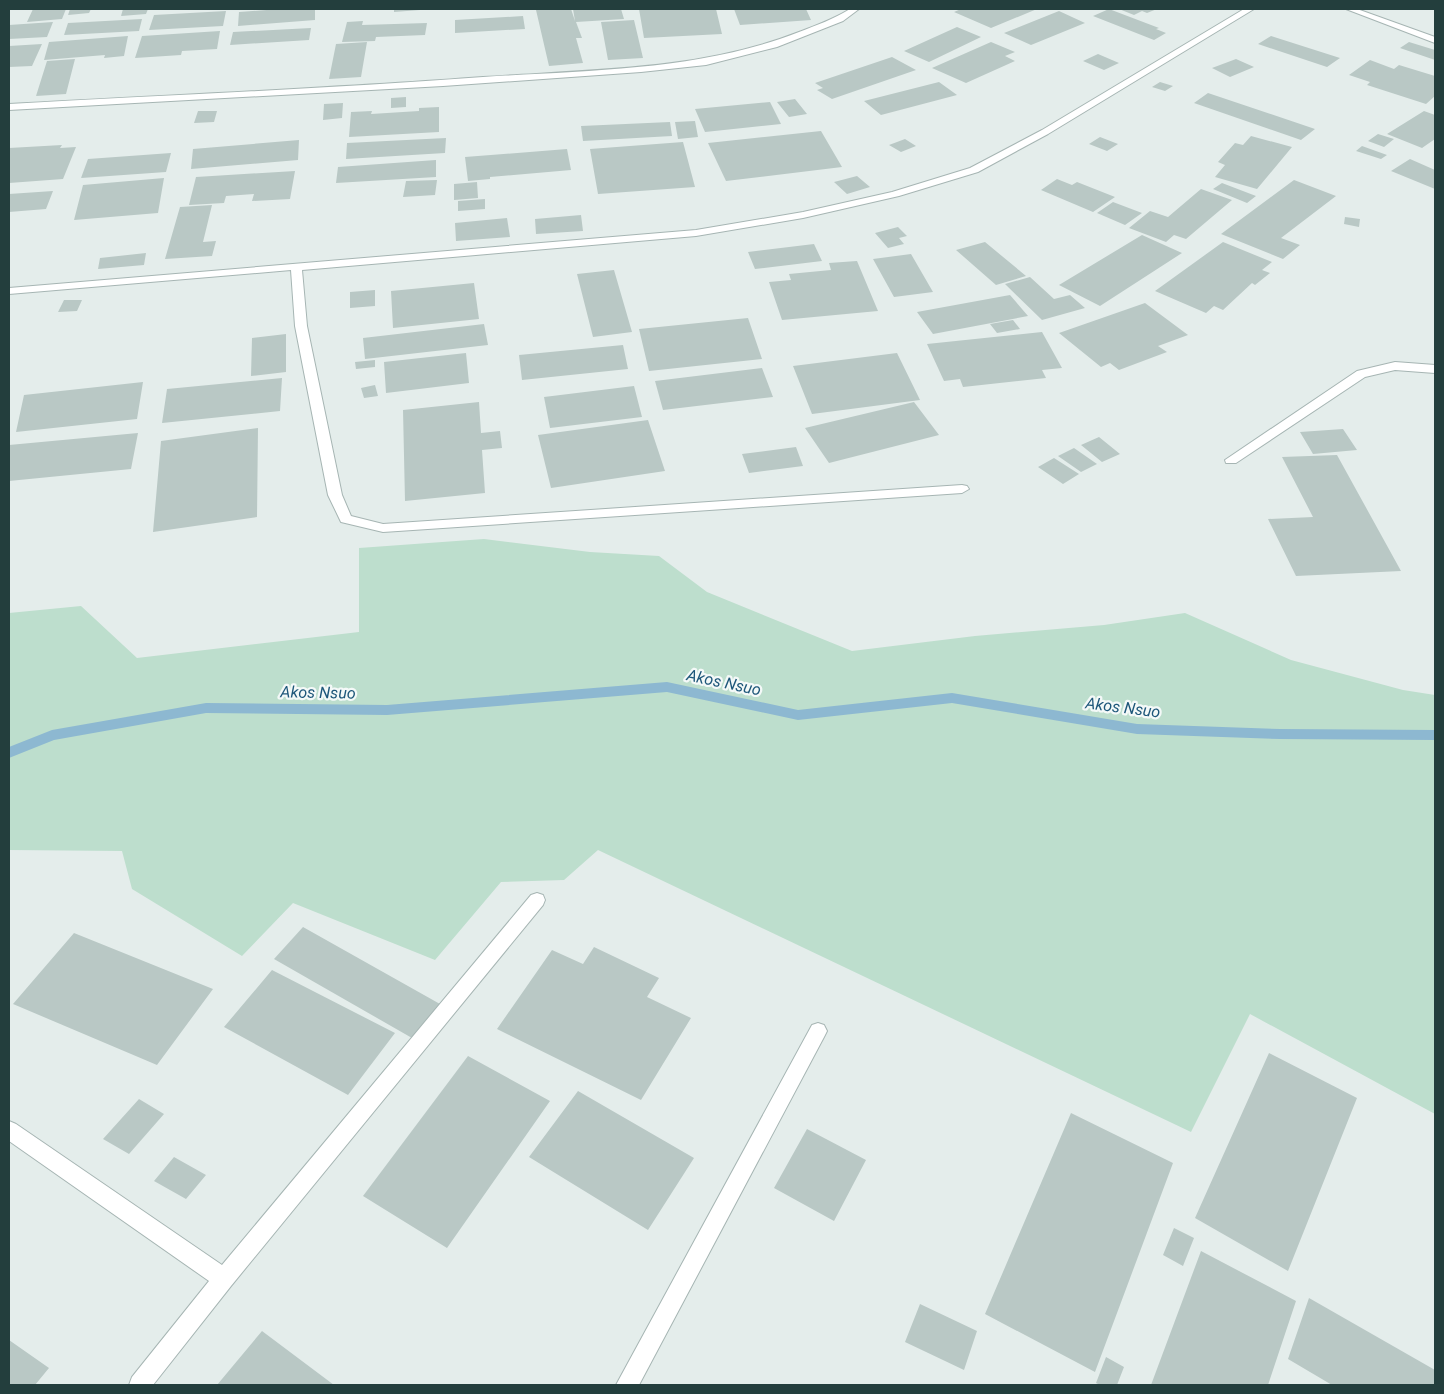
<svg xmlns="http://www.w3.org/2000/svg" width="1444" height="1394" font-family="Roboto,sans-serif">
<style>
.green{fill:#bddecd}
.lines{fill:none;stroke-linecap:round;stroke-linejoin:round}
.stream{fill:#8db8d1;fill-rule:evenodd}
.building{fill:#b9c8c5}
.service-casing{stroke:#a6b5b3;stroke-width:2}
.minor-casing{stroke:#a6b5b3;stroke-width:2}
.service{fill:#fff;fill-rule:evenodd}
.minor{fill:#fff;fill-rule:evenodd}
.labels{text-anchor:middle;stroke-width:4.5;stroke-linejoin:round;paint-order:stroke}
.water-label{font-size:16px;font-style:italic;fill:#1e577a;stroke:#f4f9f8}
</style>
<rect width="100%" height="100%" fill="#e4edeb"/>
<path class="green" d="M484,539L590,552L659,556L707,592L852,651L975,636L1104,625L1185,613L1291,660L1403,690L1435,695V1114L1250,1014L1191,1132L598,850L564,880L501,882L435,960L293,903L242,956L132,889L122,851L9,850V613L81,606L137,658L359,632V548Z"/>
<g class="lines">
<path class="stream" d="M667,682L798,710L952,693L1137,724L1280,729L1435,730V740L1280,739L1137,734L952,703L798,720L667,692L387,715L206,713L54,740L9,758V747L52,730L206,703L387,705Z"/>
</g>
<path class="building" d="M33,9H66L62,19L27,22Z
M70,9H91L89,13L68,15Z
M123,9H148L146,14L121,16Z
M279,9H315V20L238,26L239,12Z
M394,9H420V10L394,12Z
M571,9L575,21L573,9H621L624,19L576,22L582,38H576L583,63L549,66L536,10Z
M639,9H716L722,34L644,38Z
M734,9H806L811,20L740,25Z
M961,9H1037L991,28L954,12Z
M1109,9L1159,28L1156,29L1166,33L1154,40L1093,16Z
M1119,9H1157L1147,13L1142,11L1134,15Z
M226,11L223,26L149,30L154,15Z
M1059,11L1085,23L1031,45L1004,33Z
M523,16L525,29L455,33V20Z
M142,19L139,31L64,35L68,23Z
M634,20L643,58L608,60L601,22Z
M363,21L362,25L427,23L425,35L376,37L375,41L342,42L347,22Z
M53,22L47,37L9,39V25Z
M957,27L981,37L929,62L904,51Z
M311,28L309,40L230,45L233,32Z
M220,31L217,49L182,51L181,55L135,58L142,36Z
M128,36L124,56L104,58L105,55L44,60L49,42Z
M1271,36L1340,58L1327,67L1258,44Z
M367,42L361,77L329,79L336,44Z
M991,42L1015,52L1005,56L1015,61L966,83L932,68Z
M1409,42L1435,50V60L1400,48Z
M42,44L32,66L9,67V46Z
M1098,54L1119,63L1104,70L1083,61Z
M892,57L916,70L832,99L817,90L823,88L815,83Z
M75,59L66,94L36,96L47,61Z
M1236,59L1254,67L1230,77L1212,68Z
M1370,60L1394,69L1399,65L1435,76V96L1426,104L1367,85L1370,82L1349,75Z
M939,82L957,95L881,115L864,101Z
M1160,82L1173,86L1165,91L1152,87Z
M1208,93L1315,129L1301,140L1194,103Z
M406,97V107L391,108V98Z
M795,99L807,114L789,117L777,102Z
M770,102L781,124L705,132L695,109Z
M343,103L342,118L323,120L324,104Z
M439,107V132L349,137L351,112L372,111L371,114L419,111V108Z
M198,111H217L214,122L194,123Z
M1424,111L1435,115V139L1422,148L1387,134Z
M695,121L698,137L678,139L675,122Z
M670,122L672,136L583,141L581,126Z
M821,131L842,167L726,181L708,143Z
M1378,134L1394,139L1384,147L1368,141Z
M1251,136L1292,147L1257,189L1215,177L1225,165L1218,162L1235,143L1243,145Z
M1100,137L1118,144L1107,151L1089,144Z
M446,138L445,153L346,159L347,143Z
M905,139L916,146L901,152L889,145Z
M299,140L298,160L191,169L193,149Z
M683,142L695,187L598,194L590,149Z
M62,145L60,148L76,147L63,179L9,183V148Z
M1362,146L1387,155L1381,159L1356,151Z
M567,149L571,170L490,177V179L468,181L465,157Z
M171,153L166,172L81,178L88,159Z
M1410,159L1435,170V189L1391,171Z
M436,160V177L336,183L338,167Z
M295,171L290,199L252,201L254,194L226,196L224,203L189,205L196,177Z
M857,176L870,187L847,194L834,182Z
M164,178L158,213L74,220L83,185Z
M1057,179L1072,185L1077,182L1115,197L1093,212L1041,190Z
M437,180L435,195L403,197L406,181Z
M1294,180L1336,196L1281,238L1300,245L1283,259L1221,234Z
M477,182L478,198L454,200V184Z
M1222,183L1256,196L1247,203L1213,189Z
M1201,189L1232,200L1186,239L1174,235L1166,242L1129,228L1150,211L1168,217Z
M53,191L46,209L9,212V194Z
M485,199V209L458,211V201Z
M1113,202L1142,213L1125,225L1097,213Z
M212,205L203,242L216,241L212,256L165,259L180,207Z
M581,215L583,231L536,234L535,219Z
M1345,217L1360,219L1359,227L1344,224Z
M507,218L510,237L456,241L455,223Z
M898,227L907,236L899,238L904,244L888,248L875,233Z
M1142,235L1182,253L1100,306L1059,285Z
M985,242L1026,276L996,285L956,250Z
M1223,242L1272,262L1262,270L1270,273L1255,285L1252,283L1223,310L1214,306L1206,313L1155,291Z
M814,244L822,261L755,269L748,252Z
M146,253L144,265L98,269L100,258Z
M911,254L933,292L894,297L873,259Z
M857,261L878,311L782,320L769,282L791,280L789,274L831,270L829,263Z
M614,270L632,332L593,337L577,274Z
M1030,277L1054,299L1070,295L1085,308L1042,320L1005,284Z
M474,283L479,319L393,328L391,291Z
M375,290V306L350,308V292Z
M1010,295L1028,316L933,334L917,312Z
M64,300H82L77,311L58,312Z
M1145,303L1188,335L1158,346L1167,352L1119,370L1110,363L1101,367L1059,333Z
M748,318L762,359L649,371L639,329Z
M1013,320L1020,329L997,333L990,324Z
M484,324L488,345L365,359L363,338Z
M1042,332L1062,368L1042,370L1046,378L963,387L960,379L944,381L927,344Z
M286,334V372L251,376L252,338Z
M623,345L628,369L522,380L519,355Z
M466,353L469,383L386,393L384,362Z
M897,353L920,400L812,414L793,366Z
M375,360V367L356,369L355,362Z
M762,368L773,397L663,410L655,381Z
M282,378L280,411L162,423L167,389Z
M143,382L137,419L16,432L24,395Z
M375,385L378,396L364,398L361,388Z
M634,386L642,417L550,428L544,397Z
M479,402L481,433L500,431L502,448L482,450L485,493L405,501L403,410Z
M914,402L939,435L829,463L805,428Z
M648,420L665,471L551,488L538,435Z
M258,428L257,517L153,532L161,441Z
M1343,429L1357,450L1313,454L1300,432Z
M138,433L131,469L9,481V445Z
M1099,437L1120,454L1102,462L1081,445Z
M796,447L803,466L749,473L742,454Z
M1074,448L1097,464L1081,472L1058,456Z
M1337,455L1401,571L1296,576L1268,519L1313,517L1282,457Z
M1054,458L1079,474L1063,484L1038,467Z
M303,927L440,1004L412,1038L274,959Z
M74,933L213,989L157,1065L13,1004Z
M594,947L659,978L647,997L691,1018L641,1100L497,1029L552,950L583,964Z
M272,970L395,1033L348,1095L224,1027Z
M1269,1053L1357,1098L1288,1271L1195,1218Z
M468,1056L550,1101L447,1248L363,1196Z
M578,1091L694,1158L648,1230L529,1157Z
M139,1099L164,1114L129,1154L103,1139Z
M1071,1113L1173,1163L1095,1372L985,1314Z
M807,1129L866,1160L834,1221L774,1188Z
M174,1157L206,1175L186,1199L154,1181Z
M1174,1228L1194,1238L1183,1266L1163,1255Z
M1201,1251L1296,1301L1268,1385H1151Z
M1309,1298L1435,1370V1385H1332L1288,1359Z
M920,1304L977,1331L964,1370L905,1342Z
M262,1331L334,1385H217Z
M9,1340L49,1368L35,1385H9Z
M1106,1357L1124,1367L1117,1385H1100L1096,1383Z"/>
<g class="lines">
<g class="service-casing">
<path id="service" d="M1395,362L1435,365V373L1395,370L1365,377L1236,463H1226L1225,460L1357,371Z"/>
</g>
<g class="minor-casing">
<path id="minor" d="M850,9H859L843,21L777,47L706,65L641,72L443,86L9,110V104C167,95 325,89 483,77C589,70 699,71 799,32C817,25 834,19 850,9Z
M1244,9H1254L1048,134L978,172L899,196L803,218L696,236L302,270L307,326L342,495L351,516L383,524L962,485L967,486L969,489L962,493L383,532L341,522L328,495L295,326L291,270L9,294V288L696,230L803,212L892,192L970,168L1042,130Z
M1346,9H1357L1435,37V43Z
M537,893L543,895L545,900L543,905L231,1286L153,1385H129L132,1377L209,1281L9,1141V1121L16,1124L222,1265L531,895Z
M818,1023L824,1025L827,1031L824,1037L639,1385H616L812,1025Z"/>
</g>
<use href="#service" class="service"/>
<use href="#minor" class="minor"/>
</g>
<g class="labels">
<g class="water-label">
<text transform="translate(724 682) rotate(12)" y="6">Akos Nsuo</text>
<text transform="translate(318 692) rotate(1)" y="6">Akos Nsuo</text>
<text transform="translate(1123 707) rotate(7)" y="6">Akos Nsuo</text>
</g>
</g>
<rect width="1444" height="1394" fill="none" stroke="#233e3d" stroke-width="20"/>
</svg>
